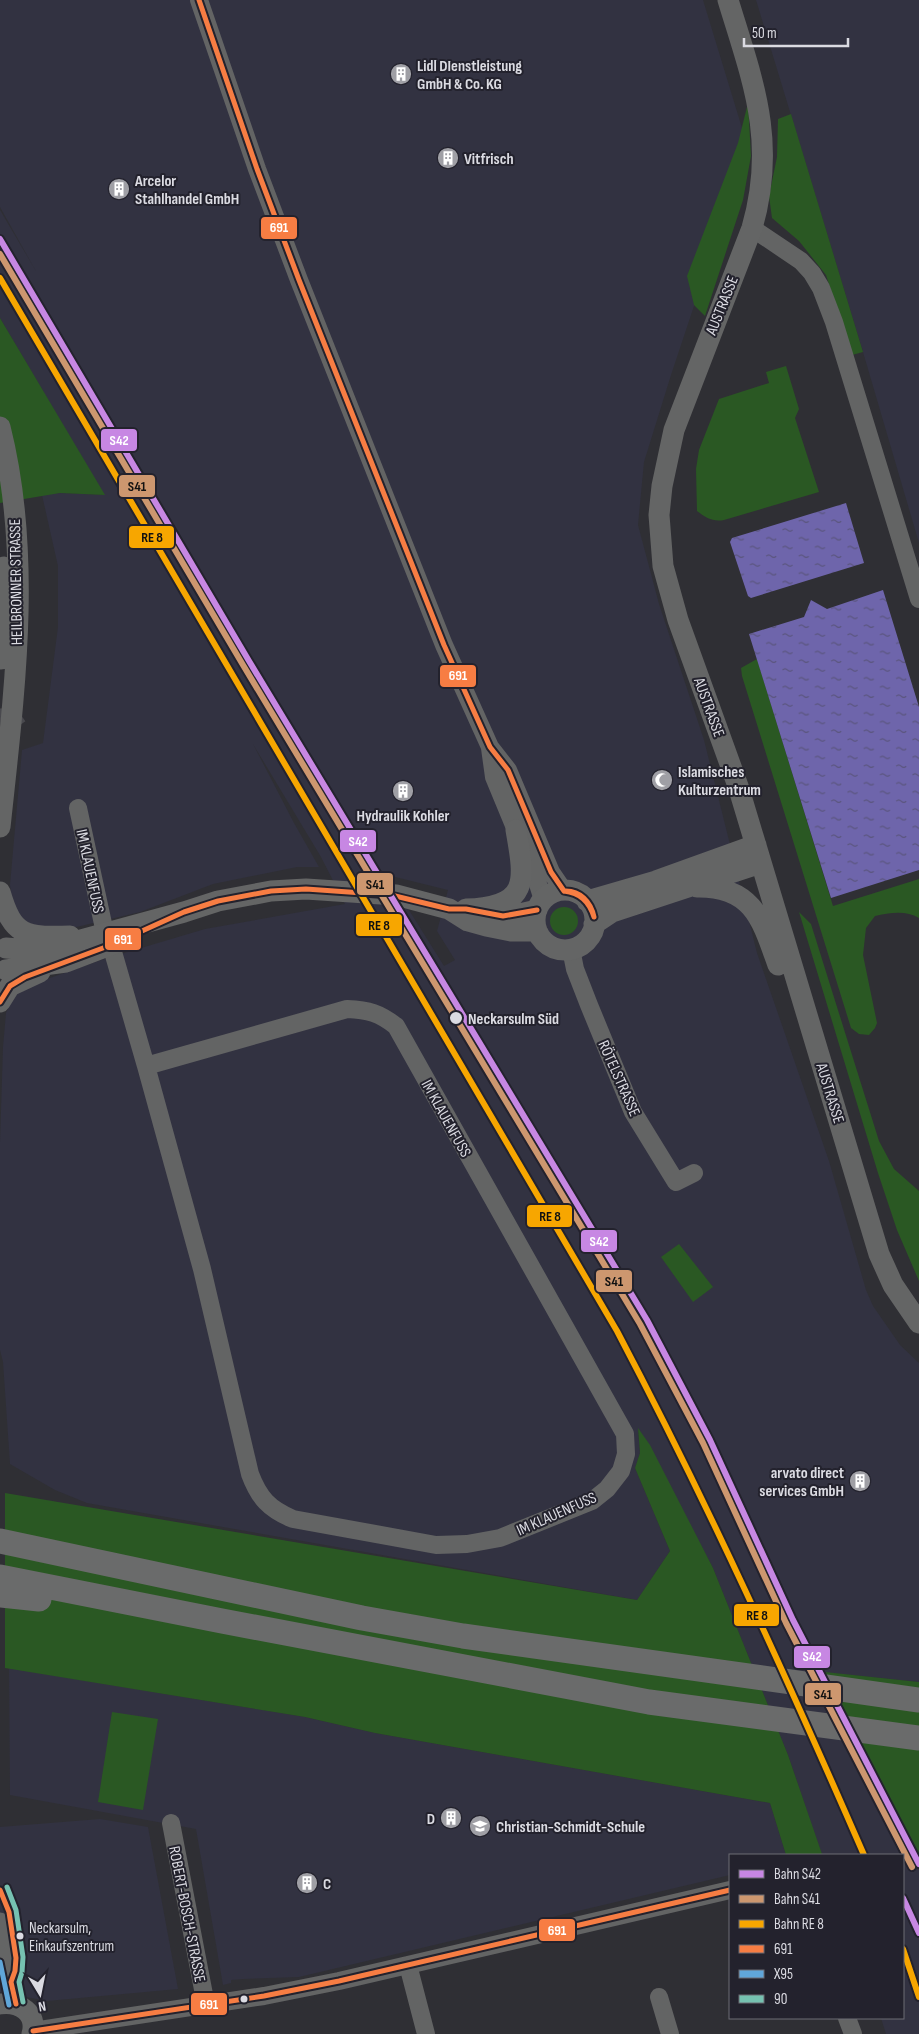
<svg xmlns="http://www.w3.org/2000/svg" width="919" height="2034" font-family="'Sofia Sans Condensed',sans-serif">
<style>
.built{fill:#323241;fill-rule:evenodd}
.green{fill:#2a5823}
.water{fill:url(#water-ripples)}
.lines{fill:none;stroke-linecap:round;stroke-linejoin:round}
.major-tunnel{stroke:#49494e;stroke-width:21;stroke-dasharray:21 11;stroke-linecap:butt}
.minor{stroke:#636464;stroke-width:18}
.major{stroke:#646565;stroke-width:21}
.highway{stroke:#6a6b6b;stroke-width:25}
.bus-1-casing{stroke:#23222d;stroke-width:9}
.bus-2-casing{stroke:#23222d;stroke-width:9}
.bus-3-casing{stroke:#23222d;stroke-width:9}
.bus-1{stroke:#f77d43;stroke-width:5}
.bus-2{stroke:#60a6d9;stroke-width:5}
.bus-3{stroke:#76c2b1;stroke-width:5}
.rail-1-casing{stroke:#23222d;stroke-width:10}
.rail-2-casing{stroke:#23222d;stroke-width:10}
.rail-3-casing{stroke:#23222d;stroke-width:10}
.rail-1{stroke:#c787e3;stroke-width:6}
.rail-2{stroke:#cd976f;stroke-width:6}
.rail-3{stroke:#f7a600;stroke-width:6}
.stop-dot{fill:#dbdbe2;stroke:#23222d;stroke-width:2}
.labels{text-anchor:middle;stroke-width:4;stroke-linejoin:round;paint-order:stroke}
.bus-label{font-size:15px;fill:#dbdbe2;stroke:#23222d;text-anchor:start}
.poi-label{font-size:16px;font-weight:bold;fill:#dbdbe2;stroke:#23222d;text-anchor:start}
.street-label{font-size:16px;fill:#dbdbe2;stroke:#23222d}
.stop-label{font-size:16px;font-weight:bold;fill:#dbdbe2;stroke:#23222d;text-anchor:start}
.line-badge{stroke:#23222d;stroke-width:2}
.badge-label{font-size:14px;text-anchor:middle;font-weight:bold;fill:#fff}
.pale-badge-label{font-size:14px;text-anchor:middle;font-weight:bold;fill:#111}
</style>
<defs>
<pattern id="water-ripples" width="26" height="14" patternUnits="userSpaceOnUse" patternTransform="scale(1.25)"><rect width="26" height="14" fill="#6e65ab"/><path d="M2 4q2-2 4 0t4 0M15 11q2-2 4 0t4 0" fill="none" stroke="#5a557d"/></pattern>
</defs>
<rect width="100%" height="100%" fill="#2f2f34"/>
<path class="built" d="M0,0H703L742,128L741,165L671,375L644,462L638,525L659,604L704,740L757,953L829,1161L866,1290L873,1306L900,1345L919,1363V1682L832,1673L919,1856V2034H886L881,2018H903V1855H822L788,1755L713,1568L638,1429L640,1453L635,1468L670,1551L637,1600L87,1503L55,1490L10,1464L3,1362L0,1350V1143L3,1047L6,1013L13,997L30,985L104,959L205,929L345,904L321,857L253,744L294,823L319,867H297L213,884L140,912L68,929H47L22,921L12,901L10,885L22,750L43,743L58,627V566L42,495L61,493L104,495L0,318V210L37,273L0,207ZM387,875L448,890L437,931L455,960L444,966Z
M756,0H919V543L863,352Z
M9,1668L305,1717L375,1733L770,1803L786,1855H730V1875L299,1977L243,1979L231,1980V1983L223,1985L196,1829L10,1795Z
M100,1819L148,1827L178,1989L47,2001L0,1992V1827Z"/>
<path class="green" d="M748,103L751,156L743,200L705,316L694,305L687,276L738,143Z
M791,114L863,352L852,355L826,275L799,241L772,218L769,196L777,157L778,119Z
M0,318L105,495L60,493L0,503Z
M786,366L799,409L795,418L819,492L724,520C713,522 706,518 697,511L696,469L699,450L719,399L769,383L766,372Z
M757,659L833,906L919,879V918C906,910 889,913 875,916L866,928L863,955L877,1023L875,1028L869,1035L859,1034L851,1028L742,676L741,668Z
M550 921a14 14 0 1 1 28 0a14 14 0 1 1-28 0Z
M799,912L811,924L879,1141L894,1169L919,1191V1281L897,1230L878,1173Z
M679,1244L713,1287L693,1302L661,1257Z
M638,1428L650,1445L713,1568L788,1755L822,1854L786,1855L770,1803L375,1733L305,1717L5,1668V1493L637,1600L670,1551L635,1468L640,1453Z
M825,1672L919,1682V1857Z
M112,1712L158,1719L143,1810L98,1802Z"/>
<path class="water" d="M846,503L864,563L751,598L748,596L730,542L732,538Z
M883,590L919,707V870L831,898L749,634L804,617L811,600L827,609Z"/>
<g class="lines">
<path class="major-tunnel" d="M0,719L12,718L26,708"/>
<path class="minor" d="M199,0L257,169L299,280L444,645L490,747L508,770L551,872L564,891
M752,228L801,261L812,273L821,288L834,322L919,599
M490,748L494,777L537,881L543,900
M78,808L105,933
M111,945L146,1066L202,1269L250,1474C259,1498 269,1509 293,1519L436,1545L467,1544L500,1538L592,1501L607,1489L621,1471L626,1454L625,1434L396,1026C379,1013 369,1010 347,1009L146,1066
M571,949L575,969L589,1005L633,1112L676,1182L694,1173
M171,1823L206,2005
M408,1965L426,2034
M659,1997L670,2034
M847,2018L853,2034
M33,2031L264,1996L339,1981L730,1890"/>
<path class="major" d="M728,0C753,82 777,141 752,228L674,430L662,486L659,515L663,566L678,620L738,786L879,1254L893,1285L919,1323
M0,427C33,558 14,695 0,827
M1,659L4,567
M697,887C753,886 762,920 778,965
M535 920a30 30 0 1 1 60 0a30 30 0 1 1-60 0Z
M0,892C13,937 25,937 70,936
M587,901L656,881L756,845
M466,909C530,907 525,881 516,830
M483,913L511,916L537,910
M594,924L612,912L761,863
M6,948L41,951L184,912L218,901L271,891L306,889L396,895L449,909L468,921L486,926L511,931H537
M6,970L66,962L121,941
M0,1002L10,986L40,972
M0,1923L16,2004
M0,2004C19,2001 38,2013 32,2034"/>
<path class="highway" d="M0,1541L362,1618L463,1636L919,1700
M0,1577L222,1621L649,1702L919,1738
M0,1595L39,1599"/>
<g class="bus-1-casing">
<path id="bus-1" d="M199,0L257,169L299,280L444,645L490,747L508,770L551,872L564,891
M564,891C580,893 589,901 594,917
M564,891C580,890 591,902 594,917
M0,1002L10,986L25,977L111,945L184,912L218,901L271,891L306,889L391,895L449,909H466L503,916L537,910
M0,1890L9,1912L16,1958L15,1971L11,1982L16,2004
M33,2031L264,1996L339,1981L730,1890"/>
</g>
<g class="bus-2-casing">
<path id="bus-2" d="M0,1962L9,2005"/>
</g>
<g class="bus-3-casing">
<path id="bus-3" d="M7,1887L16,1910L23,1957L22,1972L19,1982L23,2002"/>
</g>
<use href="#bus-1" class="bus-1"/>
<use href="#bus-2" class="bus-2"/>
<use href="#bus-3" class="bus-3"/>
<g class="rail-1-casing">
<path id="rail-1" d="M0,239L249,661L647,1320L710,1440L793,1620L919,1864
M903,1898L919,1933"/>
</g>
<g class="rail-2-casing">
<path id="rail-2" d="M0,254L243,665L640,1324L703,1443L786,1623L912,1867"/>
</g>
<g class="rail-3-casing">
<path id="rail-3" d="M0,278L617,1331C707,1502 787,1678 864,1855
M903,1949L919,1997"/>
</g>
<use href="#rail-1" class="rail-1"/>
<use href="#rail-2" class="rail-2"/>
<use href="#rail-3" class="rail-3"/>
</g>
<defs>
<g id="building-disc" transform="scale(1.125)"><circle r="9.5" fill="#9f9fa5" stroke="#23222d"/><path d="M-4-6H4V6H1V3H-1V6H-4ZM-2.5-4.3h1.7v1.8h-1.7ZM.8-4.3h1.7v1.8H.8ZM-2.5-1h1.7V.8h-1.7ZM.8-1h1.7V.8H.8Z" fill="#fff"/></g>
<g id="mosque-disc" transform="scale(1.125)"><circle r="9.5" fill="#9f9fa5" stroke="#23222d"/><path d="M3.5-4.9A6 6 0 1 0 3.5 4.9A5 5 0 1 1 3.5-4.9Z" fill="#fff"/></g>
<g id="school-disc" transform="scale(1.125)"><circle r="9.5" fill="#9f9fa5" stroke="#23222d"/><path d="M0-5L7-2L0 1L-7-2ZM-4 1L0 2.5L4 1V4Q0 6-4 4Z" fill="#fff"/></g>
</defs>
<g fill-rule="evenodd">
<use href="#building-disc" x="401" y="74"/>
<use href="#building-disc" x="448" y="158"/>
<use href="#building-disc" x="119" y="189"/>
<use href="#mosque-disc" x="662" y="780"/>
<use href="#building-disc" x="403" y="791"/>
<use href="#building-disc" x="860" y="1481"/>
<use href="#building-disc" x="451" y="1818"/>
<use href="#school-disc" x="480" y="1826"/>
<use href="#building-disc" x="307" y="1883"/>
</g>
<g class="stop-dot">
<circle cx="456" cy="1018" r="7"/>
<circle cx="20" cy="1936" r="4.5"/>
<circle cx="244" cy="1999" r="4.5"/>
</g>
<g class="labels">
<g class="bus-label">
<text x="29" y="1933">Neckarsulm,<tspan x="29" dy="18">Einkaufszentrum</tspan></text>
</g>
<g class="poi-label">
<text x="417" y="71">Lidl DIenstleistung<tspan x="417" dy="18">GmbH &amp; Co. KG</tspan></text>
<text x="464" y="164">Vitfrisch</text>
<text x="135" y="186">Arcelor<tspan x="135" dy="18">Stahlhandel GmbH</tspan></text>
<text x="678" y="777">Islamisches<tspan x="678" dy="18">Kulturzentrum</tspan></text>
<text x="403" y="821" text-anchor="middle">Hydraulik Kohler</text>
<text x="844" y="1478" text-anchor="end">arvato direct<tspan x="844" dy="18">services GmbH</tspan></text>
<text x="435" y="1824" text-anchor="end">D</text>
<text x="496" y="1832">Christian-Schmidt-Schule</text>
<text x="323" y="1889">C</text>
</g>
<g class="street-label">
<text transform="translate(721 305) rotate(-68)" y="6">AUSTRASSE</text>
<text transform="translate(15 582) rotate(-91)" y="6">HEILBRONNER STRASSE</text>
<text transform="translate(710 707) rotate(70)" y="6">AUSTRASSE</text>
<text transform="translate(91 871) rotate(78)" y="6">IM KLAUENFUSS</text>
<text transform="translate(620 1078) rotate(66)" y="6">RÖTELSTRASSE</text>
<text transform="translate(831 1093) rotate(73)" y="6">AUSTRASSE</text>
<text transform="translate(447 1118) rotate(61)" y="6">IM KLAUENFUSS</text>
<text transform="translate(556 1513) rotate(-24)" y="6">IM KLAUENFUSS</text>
<text transform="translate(188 1914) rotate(79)" y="6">ROBERT-BOSCH-STRASSE</text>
</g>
<g class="stop-label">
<text x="468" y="1024">Neckarsulm Süd</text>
</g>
</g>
<g class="line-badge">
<rect x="260" y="216" width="38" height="24" rx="5" fill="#f77d43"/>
<rect x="100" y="428" width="38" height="24" rx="5" fill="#c787e3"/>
<rect x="118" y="474" width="38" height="24" rx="5" fill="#cd976f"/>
<rect x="128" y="525" width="47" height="24" rx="5" fill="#f7a600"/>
<rect x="439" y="664" width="38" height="24" rx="5" fill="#f77d43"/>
<rect x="339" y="829" width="38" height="24" rx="5" fill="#c787e3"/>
<rect x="356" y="872" width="38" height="24" rx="5" fill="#cd976f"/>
<rect x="355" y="913" width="48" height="24" rx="5" fill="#f7a600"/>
<rect x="104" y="927" width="38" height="24" rx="5" fill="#f77d43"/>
<rect x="526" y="1204" width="47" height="24" rx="5" fill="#f7a600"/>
<rect x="580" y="1229" width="38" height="24" rx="5" fill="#c787e3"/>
<rect x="595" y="1269" width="38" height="24" rx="5" fill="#cd976f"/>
<rect x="733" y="1603" width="47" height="24" rx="5" fill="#f7a600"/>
<rect x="793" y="1645" width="38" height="24" rx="5" fill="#c787e3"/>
<rect x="804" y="1682" width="38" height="24" rx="5" fill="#cd976f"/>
<rect x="538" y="1918" width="38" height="24" rx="5" fill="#f77d43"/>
<rect x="190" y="1992" width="38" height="24" rx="5" fill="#f77d43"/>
</g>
<g class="badge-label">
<text x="279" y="232">691</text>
<text x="119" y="445">S42</text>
<text x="458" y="680">691</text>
<text x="358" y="846">S42</text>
<text x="123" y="944">691</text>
<text x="599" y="1246">S42</text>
<text x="812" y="1661">S42</text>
<text x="557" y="1935">691</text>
<text x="209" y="2009">691</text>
</g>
<g class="pale-badge-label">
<text x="137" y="491">S41</text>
<text x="152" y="542">RE 8</text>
<text x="375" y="889">S41</text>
<text x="379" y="930">RE 8</text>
<text x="550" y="1221">RE 8</text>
<text x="614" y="1286">S41</text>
<text x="757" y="1620">RE 8</text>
<text x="823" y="1699">S41</text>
</g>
<rect x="729" y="1854" width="175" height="165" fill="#23222d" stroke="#6d6c75"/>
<rect x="739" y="1870" width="25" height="8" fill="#c787e3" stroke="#6d6c75"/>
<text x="774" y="1879" font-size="15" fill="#dbdbe2">Bahn S42</text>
<rect x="739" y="1895" width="25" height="8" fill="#cd976f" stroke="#6d6c75"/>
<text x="774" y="1904" font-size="15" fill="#dbdbe2">Bahn S41</text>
<rect x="739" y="1920" width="25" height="8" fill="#f7a600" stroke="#6d6c75"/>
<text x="774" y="1929" font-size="15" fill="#dbdbe2">Bahn RE 8</text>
<rect x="739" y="1945" width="25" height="8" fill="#f77d43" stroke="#6d6c75"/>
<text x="774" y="1954" font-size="15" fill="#dbdbe2">691</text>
<rect x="739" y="1970" width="25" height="8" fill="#60a6d9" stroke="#6d6c75"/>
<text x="774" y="1979" font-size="15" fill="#dbdbe2">X95</text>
<rect x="739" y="1995" width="25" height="8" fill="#76c2b1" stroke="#6d6c75"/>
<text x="774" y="2004" font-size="15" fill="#dbdbe2">90</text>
<g transform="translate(40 1994) rotate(170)" stroke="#23222d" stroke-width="4" paint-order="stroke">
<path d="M0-4L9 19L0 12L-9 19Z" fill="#dbdbe2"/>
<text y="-8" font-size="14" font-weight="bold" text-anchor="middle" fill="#dbdbe2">N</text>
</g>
<path d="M744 38v8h104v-8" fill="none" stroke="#dbdbe2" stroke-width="2.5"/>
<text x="752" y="38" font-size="15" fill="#dbdbe2" stroke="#23222d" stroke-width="4" paint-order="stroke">50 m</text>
</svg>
